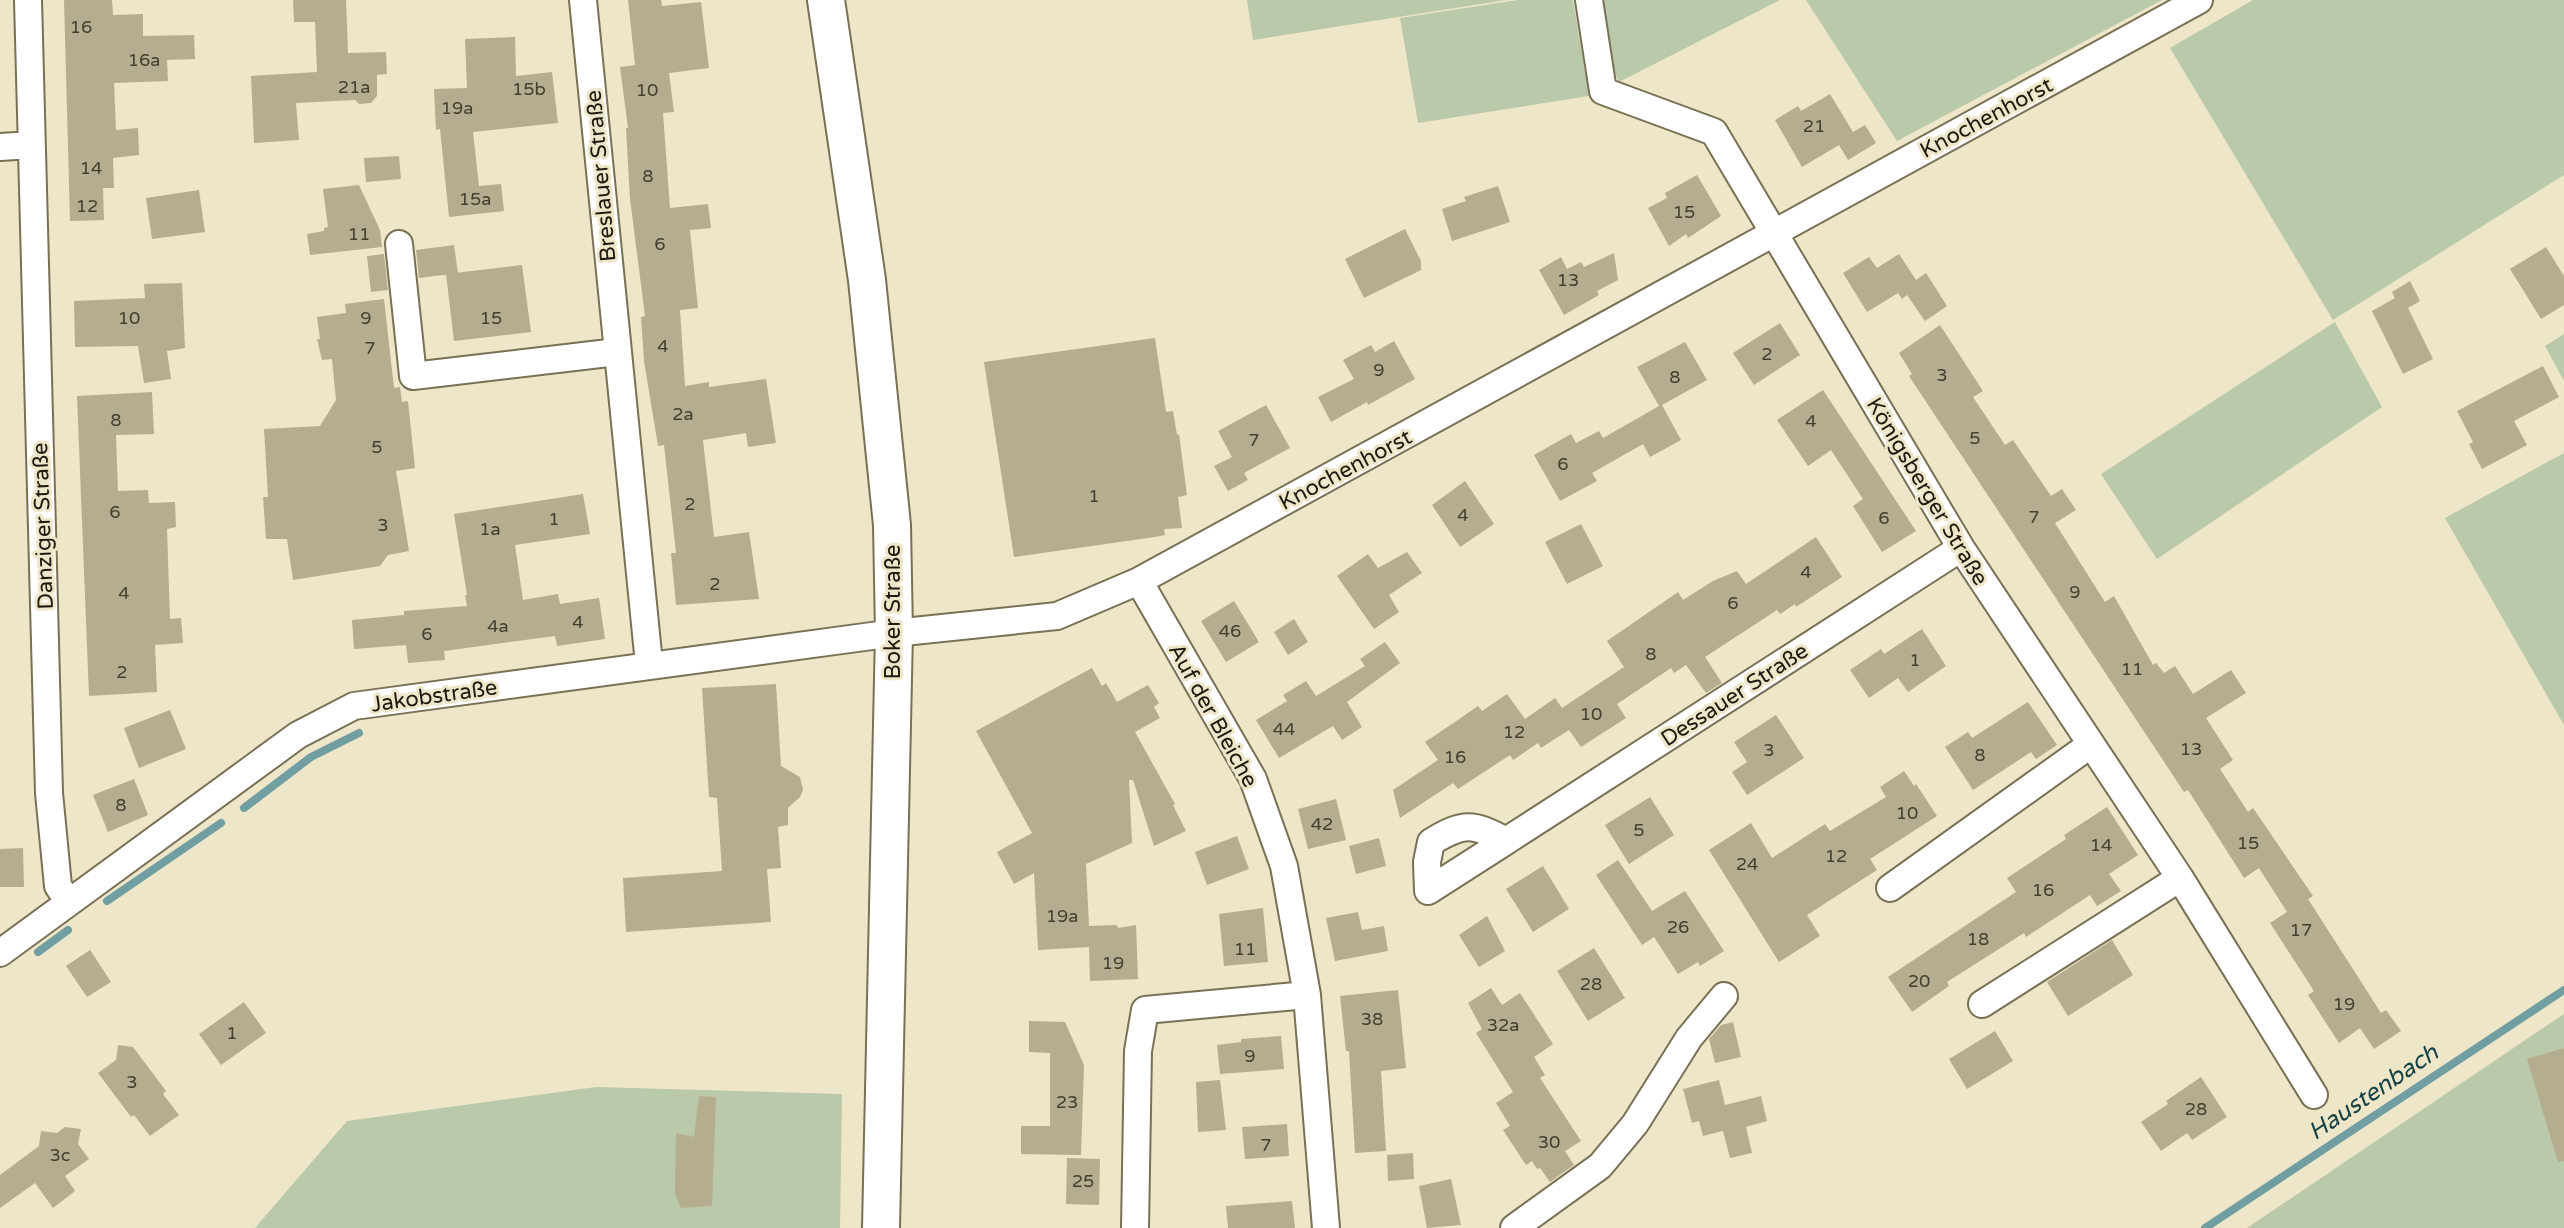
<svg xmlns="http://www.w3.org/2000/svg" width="2564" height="1228" font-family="'Varela Round',sans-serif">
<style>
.green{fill:#b9c9a9}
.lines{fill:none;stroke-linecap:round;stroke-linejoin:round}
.stream{stroke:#709ea1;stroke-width:8}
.building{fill:#b4ad90}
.minor-casing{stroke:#787155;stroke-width:30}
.secondary-casing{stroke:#787155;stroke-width:40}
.minor{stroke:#fff;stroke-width:26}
.secondary{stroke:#fff;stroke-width:36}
.labels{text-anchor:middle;stroke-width:6;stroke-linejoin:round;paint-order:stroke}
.number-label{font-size:18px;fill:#433f2f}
.street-label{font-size:22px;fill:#1d1a0f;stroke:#eee6c8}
.water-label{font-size:24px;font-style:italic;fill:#164245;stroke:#eee6c8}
</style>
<rect width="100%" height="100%" fill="#eee6c8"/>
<path class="green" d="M1247,0H1506L1253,40Z
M1518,0H1573L1589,96L1418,123L1400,18Z
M1600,0H1780L1619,82L1608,56Z
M1806,0H2162L1897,141Z
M2253,0H2564V175L2333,320L2170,48Z
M2335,322L2382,407L2157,559L2101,474Z
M2564,334V381L2545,346Z
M2564,453V725L2445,518Z
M2564,1014V1228H2247Z
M596,1087L842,1094L840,1228H255L347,1121Z"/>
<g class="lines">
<path class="stream" d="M244,808L311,757L359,733
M107,901L221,823
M38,952L68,930
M2205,1228L2564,990"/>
</g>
<path class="building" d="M64,0H112L113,15L143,14V36L194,35L195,59L167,60L168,81L114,83L116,130L138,128L139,155L113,158L114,188H103L104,220L70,221Z
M293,0H346L348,53L386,52L387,74L377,75V96L371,103L359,104L355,100L296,103L299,140L254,143L251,76L317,72L315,22H294Z
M628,0H661L662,6L701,2L709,68L669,73L674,112L663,113L670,208L708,204L711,228L690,230L698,308L680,310L685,386L709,382V387L766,379L776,443L748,447L746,433L703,440L714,537L749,532L759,599L676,605L671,553H676L664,445L658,446L644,361L641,317L645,316L630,199L626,128H628L620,67L635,65Z
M515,37L516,76L552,72L558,123L473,132L479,186L501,184L504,211L449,217L440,129L436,130L434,89L467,88L465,39Z
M1830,94L1853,132L1865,125L1876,143L1848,160L1839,145L1802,167L1775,120L1798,106L1801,111Z
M399,156L401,179L366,182L364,158Z
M1697,175L1721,216L1688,238L1686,234L1669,246L1648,208L1667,198L1665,193Z
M359,185L380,230L382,247L310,255L307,234L324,231V228L328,227L323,189Z
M1498,186L1510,222L1452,241L1442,209L1466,201L1464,197Z
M199,190L205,232L152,239L146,198Z
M1405,229L1421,261V270L1364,298L1345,259Z
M454,245L458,273L419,278L416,250Z
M2546,247L2564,276V305L2541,319L2510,269Z
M1614,253L1618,280L1597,291L1599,295L1564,315L1539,270L1561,257L1567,269L1581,262L1584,267Z
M384,254L388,290L371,292L367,256Z
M1899,254L1916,280L1926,273L1947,306L1925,321L1907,295L1902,299L1898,293L1867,312L1843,273L1869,257L1877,268Z
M522,265L531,332L454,341L446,274Z
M2410,281L2420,301L2408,308L2433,359L2403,374L2372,311L2395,298L2392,292Z
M182,283L185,348L167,351L171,379L144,383L138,346L75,347L74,301L145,298L144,284Z
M384,299L394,388L400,387L402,402L408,401L415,468L396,471L409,551L388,555L380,566L293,580L287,539H266L263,497H268L264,429L320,426L336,400L332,359L322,360L317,339H320L317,317L346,313L345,304Z
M1780,323L1800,355L1754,385L1733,353Z
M1940,325L1983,391L1973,397L2005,445L2013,440L2051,496L2062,489L2076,510L2055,523L2105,602L2114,596L2153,665L2156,663L2164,673L2175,666L2193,694L2231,670L2246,693L2206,718L2233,760L2220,769L2248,812L2253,808L2313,896L2308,899L2381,1013L2386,1010L2401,1031L2374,1049L2360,1028L2339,1043L2308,995L2314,991L2270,923L2287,912L2259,868L2244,878L2188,790L2184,792L1909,376L1912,374L1899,353Z
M1155,338L1166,412L1173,411L1177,435L1179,434L1187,495L1178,497L1182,528L1164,529L1165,535L1155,537L1014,557L984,362Z
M1394,341L1415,379L1368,405L1367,402L1331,422L1318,397L1354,379L1343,360L1371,345L1375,352Z
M1685,342L1707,380L1662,405L1681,440L1650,457L1643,444L1592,473L1597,481L1560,501L1534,455L1571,434L1576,443L1599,431L1603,438L1659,406L1637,367Z
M2543,366L2559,397L2514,421L2527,445L2482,469L2469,444L2473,442L2457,411Z
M1823,390L1916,531L1882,552L1853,506L1863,499L1831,450L1808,466L1777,420Z
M152,392L154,434L116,435L118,491L148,490L149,503L175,502L176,527L167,529L170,619L181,618L183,643L155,645L157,692L89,696L77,396Z
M1266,405L1290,448L1244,473L1248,480L1228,491L1214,466L1232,457L1218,431Z
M1465,481L1494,524L1460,547L1432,505Z
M583,494L590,534L515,545L523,600L558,594L560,604L599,598L605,639L557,646L555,636L444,651L445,660L408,663L406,645L354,649L352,620L404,615V611L467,606L465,595H467L454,514Z
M1581,524L1603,566L1567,584L1545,542Z
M1816,537L1842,577L1796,607L1795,604L1780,614L1777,610L1705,657L1722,683L1706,693L1686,665L1674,673L1671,668L1617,704L1626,718L1581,747L1569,730L1541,748L1538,743L1513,760L1510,755L1458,789L1453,783L1400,818L1393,790L1438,760L1425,742L1452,724L1478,706L1482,711L1507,694L1525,719L1555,698L1562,708L1624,667L1607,641L1678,592L1683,600L1713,581L1737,571L1746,584Z
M1407,552L1422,573L1389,595L1399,612L1374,629L1337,576L1368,554L1378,568Z
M1234,601L1259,642L1226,662L1201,621Z
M1294,619L1308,642L1288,655L1274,632Z
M1922,629L1946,666L1908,692L1898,678L1869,698L1850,670L1881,649L1884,654Z
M1385,642L1400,663L1347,702L1362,727L1342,740L1333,726L1279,758L1256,720L1287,701L1283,695L1306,681L1316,696L1365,666L1360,659Z
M1092,668L1102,686L1106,683L1117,702L1148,685L1159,703L1154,707L1160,718L1135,732L1175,804L1173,805L1186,831L1154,846L1133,780H1129L1132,843L1086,864L1089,926L1117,925L1118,928L1136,925L1138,979L1090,981L1089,947L1038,950L1034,873L1014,884L997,852L1032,833L976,731Z
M776,684L781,766L800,777L803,790L800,797L788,808V825L778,827L781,868L767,869L771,922L626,932L623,878L722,871L717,798L709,797L702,688Z
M2028,702L2057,745L2036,759L2031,752L1973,790L1945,747L1968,732L1972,738Z
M170,710L186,749L139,768L124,728Z
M1776,715L1804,758L1747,795L1732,772L1747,762L1734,742Z
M1904,771L1914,786L1916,784L1937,816L1870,859L1877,870L1807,915L1820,936L1779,962L1709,850L1751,823L1772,858L1825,824L1830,831L1886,797L1880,787Z
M134,779L148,815L108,832L93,795Z
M1650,797L1674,835L1629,864L1605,825Z
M1336,799L1346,840L1308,849L1298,809Z
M2107,807L2138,855L2109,874L2121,891L2097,906L2090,895L2026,937L2024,933L1947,982L1949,986L1912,1012L1888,977L2016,892L2007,878L2066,839L2064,835Z
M1237,836L1249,869L1207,885L1195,852Z
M1379,838L1386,866L1356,874L1349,846Z
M23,848L24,887H0V849Z
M1618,860L1652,911L1685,891L1724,951L1700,966L1698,962L1678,974L1654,937L1642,945L1596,875Z
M1543,866L1569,909L1533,932L1506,889Z
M1263,908L1268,962L1224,966L1219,914Z
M1358,912L1362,930L1384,926L1388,951L1335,961L1326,918Z
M1487,916L1505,951L1479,967L1459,935Z
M2112,940L2133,975L2068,1016L2047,982Z
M1594,948L1625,998L1588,1021L1557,971Z
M90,950L111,982L87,997L66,966Z
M1491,988L1502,1005L1520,993L1553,1044L1534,1057L1545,1075L1540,1078L1581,1141L1565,1151L1574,1165L1550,1182L1540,1168L1537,1169L1532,1161L1526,1165L1503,1130L1510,1126L1496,1103L1513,1092L1476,1033L1482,1029L1468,1003Z
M1398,990L1406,1068L1381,1071L1386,1151L1355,1153L1349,1051H1346L1340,996Z
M244,1002L266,1033L221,1065L199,1034Z
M1029,1021L1065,1022L1084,1065L1081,1155L1021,1154V1126H1050V1053L1029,1052Z
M1733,1022L1741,1057L1715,1063L1709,1039L1721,1025Z
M1995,1031L2013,1061L1967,1089L1949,1059Z
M1281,1036L1284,1069L1220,1074L1217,1045L1241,1042V1039Z
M118,1045L133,1047L166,1091L163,1094L179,1115L150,1136L134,1115L131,1117L98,1073L116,1060Z
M2564,1048V1161L2558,1162L2527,1059Z
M2201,1077L2227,1117L2192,1140L2187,1133L2161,1151L2141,1122L2168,1104L2166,1101Z
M1220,1080L1226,1130L1198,1132L1196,1082Z
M1719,1080L1725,1105L1761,1096L1767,1121L1746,1127L1752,1153L1730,1158L1723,1131L1703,1136L1699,1121L1692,1123L1683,1089Z
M699,1096L716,1097L712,1206L681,1208L675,1193L676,1133L694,1137Z
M1287,1124L1289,1156L1245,1159L1242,1127Z
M65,1127L81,1129L78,1144L89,1159L65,1176L75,1191L53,1208L35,1183L0,1208V1175L39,1146L41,1131L57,1133Z
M1413,1153L1414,1179L1388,1181L1387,1155Z
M1067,1158L1100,1159L1099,1205L1066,1204Z
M1451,1179L1461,1225L1427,1228L1419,1186Z
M1292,1201L1295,1228H1228L1226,1206Z"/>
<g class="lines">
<g class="minor-casing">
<path id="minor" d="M28,0L49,793L58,886L69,902
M583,0L649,664
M1589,0L1603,91L1714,132L1961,548L2180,878L2314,1095
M0,147L31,145
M399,244L413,376L617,352
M1139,581L1253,779L1284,866L1307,995L1326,1228
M1506,841L1428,891L1427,862L1431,842C1464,822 1473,823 1506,841L1961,548
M1890,888L2090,745
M0,953L298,735L354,706L894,633L1057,616L1139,581L2199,0
M1982,1004L2180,878
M1135,1228L1138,1051L1145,1010L1307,995
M1514,1228L1600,1166L1635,1124L1689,1038L1724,996"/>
</g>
<g class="secondary-casing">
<path id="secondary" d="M826,0L867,280L892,525L894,633L881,1228"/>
</g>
<use href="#minor" class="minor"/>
<use href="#secondary" class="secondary"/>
</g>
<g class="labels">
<g class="number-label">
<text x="81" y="33">16</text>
<text x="144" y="66">16a</text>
<text x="354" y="93">21a</text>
<text x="529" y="95">15b</text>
<text x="647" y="96">10</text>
<text x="457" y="114">19a</text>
<text x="1814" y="132">21</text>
<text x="91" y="174">14</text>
<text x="648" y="182">8</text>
<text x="475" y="205">15a</text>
<text x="87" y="212">12</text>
<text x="1684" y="218">15</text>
<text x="359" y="240">11</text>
<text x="660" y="250">6</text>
<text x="1568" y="286">13</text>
<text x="129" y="324">10</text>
<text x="366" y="324">9</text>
<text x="491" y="324">15</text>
<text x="663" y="352">4</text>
<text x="370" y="354">7</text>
<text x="1767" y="360">2</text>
<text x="1379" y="376">9</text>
<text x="1942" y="381">3</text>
<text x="1675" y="383">8</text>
<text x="683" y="420">2a</text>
<text x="116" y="426">8</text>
<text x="1811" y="427">4</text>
<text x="1975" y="444">5</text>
<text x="1254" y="446">7</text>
<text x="377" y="453">5</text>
<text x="1563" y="470">6</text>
<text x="1094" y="502">1</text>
<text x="690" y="510">2</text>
<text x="115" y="518">6</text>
<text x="1463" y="521">4</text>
<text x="2034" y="523">7</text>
<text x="1884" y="524">6</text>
<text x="554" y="525">1</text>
<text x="383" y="531">3</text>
<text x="490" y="535">1a</text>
<text x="1806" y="578">4</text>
<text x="715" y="590">2</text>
<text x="2075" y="598">9</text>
<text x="124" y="599">4</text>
<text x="1733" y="609">6</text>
<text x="578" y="628">4</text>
<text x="498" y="632">4a</text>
<text x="1230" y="637">46</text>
<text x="427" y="640">6</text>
<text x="1651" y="660">8</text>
<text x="1915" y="666">1</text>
<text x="2132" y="675">11</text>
<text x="122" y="678">2</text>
<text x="1591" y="720">10</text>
<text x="1284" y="735">44</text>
<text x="1514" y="738">12</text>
<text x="2191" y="755">13</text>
<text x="1769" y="756">3</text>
<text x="1980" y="761">8</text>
<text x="1455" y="763">16</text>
<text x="121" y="811">8</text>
<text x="1907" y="819">10</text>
<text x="1322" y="830">42</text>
<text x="1639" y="836">5</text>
<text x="2248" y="849">15</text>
<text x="2101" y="851">14</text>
<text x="1836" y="862">12</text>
<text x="1747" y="870">24</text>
<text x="2043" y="896">16</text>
<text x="1062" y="922">19a</text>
<text x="1678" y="933">26</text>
<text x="2301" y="936">17</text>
<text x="1978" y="945">18</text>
<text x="1245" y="955">11</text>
<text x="1113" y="969">19</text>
<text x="1919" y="987">20</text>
<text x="1591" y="990">28</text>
<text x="2344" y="1010">19</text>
<text x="1372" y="1025">38</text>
<text x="1503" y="1031">32a</text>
<text x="232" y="1039">1</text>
<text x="1250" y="1062">9</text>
<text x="132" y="1088">3</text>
<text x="1067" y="1108">23</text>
<text x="2196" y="1115">28</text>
<text x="1549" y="1148">30</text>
<text x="1266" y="1151">7</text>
<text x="60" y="1161">3c</text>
<text x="1083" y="1187">25</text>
</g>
<g class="street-label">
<text transform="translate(1986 117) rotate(-28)" y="8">Knochenhorst</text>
<text transform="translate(600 176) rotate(-95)" y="8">Breslauer Straße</text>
<text transform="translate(1345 469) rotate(-28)" y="8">Knochenhorst</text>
<text transform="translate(1928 491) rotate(59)" y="8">Königsberger Straße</text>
<text transform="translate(42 526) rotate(-92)" y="8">Danziger Straße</text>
<text transform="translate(892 612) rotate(-90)" y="8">Boker Straße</text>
<text transform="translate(1734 694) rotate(-33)" y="8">Dessauer Straße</text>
<text transform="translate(434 695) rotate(-8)" y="8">Jakobstraße</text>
<text transform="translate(1214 715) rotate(61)" y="8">Auf der Bleiche</text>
</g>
<g class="water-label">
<text transform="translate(2373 1092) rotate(-34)" y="8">Haustenbach</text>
</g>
</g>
</svg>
